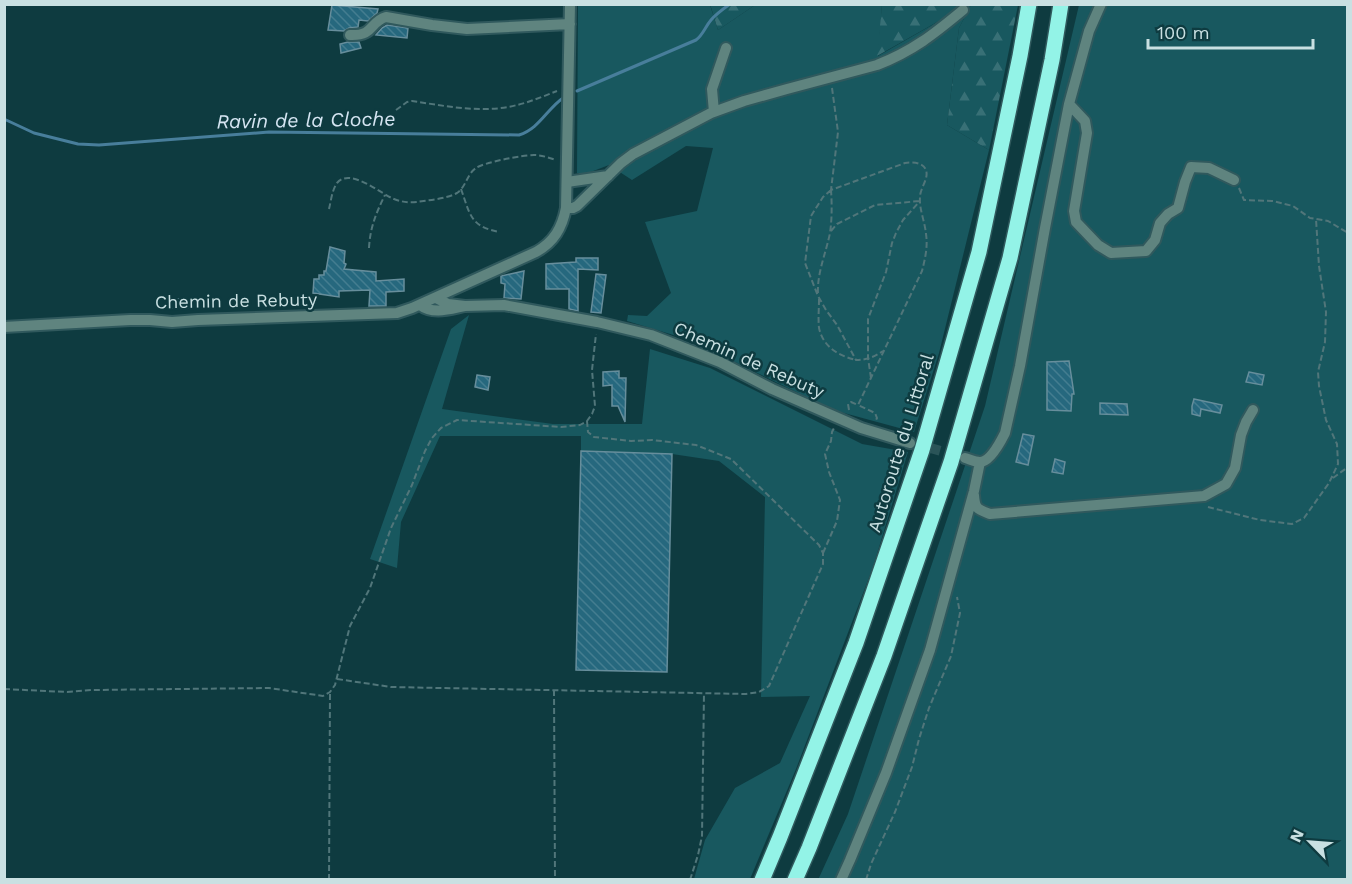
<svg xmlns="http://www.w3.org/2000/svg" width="1352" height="884" font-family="'Work Sans',sans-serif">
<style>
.grass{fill:#18585f}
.forest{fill:url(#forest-firs)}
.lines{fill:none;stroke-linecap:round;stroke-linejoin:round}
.stream{stroke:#487e9b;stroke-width:3}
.building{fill:url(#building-back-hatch);stroke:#678e9c;stroke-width:1.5}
.minor-tunnel{stroke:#2a5458;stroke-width:10;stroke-dasharray:10 5;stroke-linecap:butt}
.minor-casing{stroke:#30595d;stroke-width:14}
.highway-casing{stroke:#30595d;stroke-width:18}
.path{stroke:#51767a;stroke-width:2;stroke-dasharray:6 3;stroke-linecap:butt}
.minor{stroke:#5f847f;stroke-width:10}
.highway{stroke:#93f3e7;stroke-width:15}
.labels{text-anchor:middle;stroke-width:5;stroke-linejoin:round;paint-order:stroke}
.street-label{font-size:18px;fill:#c9e0e2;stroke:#0e3b40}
.water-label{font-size:20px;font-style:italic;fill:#d5e5f2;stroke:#0e3b40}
</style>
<defs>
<pattern id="forest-firs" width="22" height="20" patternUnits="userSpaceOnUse" patternTransform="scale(1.5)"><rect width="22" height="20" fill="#18585f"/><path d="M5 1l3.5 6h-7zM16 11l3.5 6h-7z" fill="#387076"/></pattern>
<pattern id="building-back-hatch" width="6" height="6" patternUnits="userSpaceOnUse" patternTransform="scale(1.5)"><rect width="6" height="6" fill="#26687e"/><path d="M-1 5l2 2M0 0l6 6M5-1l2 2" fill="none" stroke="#447d90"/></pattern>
</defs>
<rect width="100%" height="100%" fill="#0e3b40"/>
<path class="grass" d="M578,5H710L718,30L755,5H882L878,56L967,5H971L959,28L947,125L989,150L939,353L914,432L833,410L690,340L627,321L628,315L647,316L671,293L645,222L697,211L713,148L686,146L632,180L609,165L588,173H577Z
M1079,5H1347V879L818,880L848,814L985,406Z
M469,315L442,409L553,424H642L650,349L710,368L862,444L908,452L873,567L796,769L750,879H694L705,840L735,788L780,763L810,696L761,697L765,497L719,461L672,454L581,451V436H440L401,522L397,568L370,559L451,329Z"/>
<path class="forest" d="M710,4H755V5L718,30Z
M882,5H967L877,56Z
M971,5H1018L989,150L947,125L959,28Z"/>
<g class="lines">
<path class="stream" d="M577,91L696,40C703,35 705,27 711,20C716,14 723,9 730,4
M4,119L34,133L78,144L99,145L269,132L519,135C539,129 547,109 563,98"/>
</g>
<path class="building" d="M332,5L378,9L377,13L368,21L359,20L358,27L349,28L344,31L328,30Z
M387,25L408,28L407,38L376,35L382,28Z
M348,42H359L361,48L341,53L340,44Z
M330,247L345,251L344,263L346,264L344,269L376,272V281L404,279V291L386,292V306H369L370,290L339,291V297L313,293L314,279H319V275H324V271H326Z
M576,258H598V270L578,269V311L569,309V289H546V264L576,262Z
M524,271L521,299L504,298L505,284L501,283V276Z
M596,274L606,275L601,313L591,312Z
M170,299H194L193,308H170Z
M1069,361L1074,394H1072L1071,411L1047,410V362Z
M619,371V378H626L625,422L618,406H612V385L603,386V372Z
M1249,372L1264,375L1262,385L1246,382Z
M477,375L490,377L488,390L475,387Z
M1194,399L1222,405L1220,413L1201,409L1200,416L1192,414V406Z
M1100,403L1127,404L1128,415L1100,414Z
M1023,434L1034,436L1028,465L1016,462Z
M581,451L672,454L667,672L576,670Z
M1055,459L1065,462L1063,474L1052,472Z"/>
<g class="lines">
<path class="minor-tunnel" d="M916,444L959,456"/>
<g class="minor-casing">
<path id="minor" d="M350,35C375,36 369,22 386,17L432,25L467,29L570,24
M1069,104L1085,121L1087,133L1074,211L1076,222L1098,245L1111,253L1146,251L1155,240L1160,223L1168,214L1178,208L1185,182L1191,167L1209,168L1234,180
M714,112L712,89L726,48
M567,182L608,176
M566,208H573L577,206L621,163L633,154L711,113L744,101L787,89L877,65C913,51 934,34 963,10
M420,305C433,315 450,309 465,306L448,304L436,298
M465,306L504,305L597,322L651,335L720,362L772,389L861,428L910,443
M4,327L130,320H150L172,322L198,320L397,313L412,308L536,252C554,242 562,228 566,208L570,4
M965,458C969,459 975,462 980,462C990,462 1001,441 1005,433L1020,366L1045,228L1069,104L1089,31L1101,4
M974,495C975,509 977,509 990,514L1204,496L1226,484L1235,468L1241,435L1246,422L1253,410
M841,880L850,860L886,773L930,650L974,491L980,462"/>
</g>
<g class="highway-casing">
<path id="highway" d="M762,880L780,837L856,643L922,450L979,252L1020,56L1029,4
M795,880L809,848L884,656L951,462L1010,258L1052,60L1061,4"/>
</g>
<path class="path" d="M832,88L838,132L831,190L905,163C912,162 923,162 926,170C929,179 920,188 920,197C919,209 925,222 926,234C928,247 925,259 922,271L858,405L875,413L877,418L875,422
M396,110L407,102L412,101C446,106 483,114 517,105C530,102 544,96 557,91
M1239,188L1244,200L1273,201L1293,206L1310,218L1328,221L1348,233
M461,189C470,214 470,227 500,232
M831,190L823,197L811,216L805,263L818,296L826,310L837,325L856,360C867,360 874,357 883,351
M329,209C331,201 332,190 337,183C350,167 381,194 394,199C402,202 409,203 417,202C429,200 446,199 457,193C466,187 467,174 476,168C485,162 523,155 534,155C542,155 549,158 556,160
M831,231L837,224L875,205L920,201
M369,248C370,228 376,213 385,195
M818,293C817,273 826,253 830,233C832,219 832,204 831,190
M819,299C819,309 818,318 819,328C823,347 839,356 856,360
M871,378L868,358V319L886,272L892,243L896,233L903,220L919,202
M849,410L848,404L851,402L858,405
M1333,478L1348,467
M1208,507L1260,520L1292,524L1304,518L1329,483L1338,464L1337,444L1326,420L1319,386L1318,372L1325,342L1326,312L1319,266L1316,219
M823,553L837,521L840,500L829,472L825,454L831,441L832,432L834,428
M337,679L391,687L746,694L759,692L769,686L823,564V553L819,545L731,459L696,445L652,440L631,441L594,437L588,432L587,421
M4,689L67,692L92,690L269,688L323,696L330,692L335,685L350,626L370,588L391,528L412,485L425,451L432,438L441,428L457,420L561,427L580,425L587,421L592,414L595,406L592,370L596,334
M554,690L555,880
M329,880L330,692
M690,880L698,855L702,836L704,693
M866,880L871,864L895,812L912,767L919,739L929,708L951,656L960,613L957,597"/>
<use href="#minor" class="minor"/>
<use href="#highway" class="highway"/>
</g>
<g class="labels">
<g class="street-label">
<text transform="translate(236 301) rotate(-1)" y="6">Chemin de Rebuty</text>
<text transform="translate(749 360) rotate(24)" y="6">Chemin de Rebuty</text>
<text transform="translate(901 443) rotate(-73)" y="6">Autoroute du Littoral</text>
</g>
<g class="water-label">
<text transform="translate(306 120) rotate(-1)" y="7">Ravin de la Cloche</text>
</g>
</g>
<rect width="1352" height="884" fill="none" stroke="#c9e0e2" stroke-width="12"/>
<g transform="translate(1310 842) rotate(295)" stroke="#0e3b40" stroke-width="4.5" paint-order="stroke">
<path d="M0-4.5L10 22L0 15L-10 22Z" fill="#c9e0e2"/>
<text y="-9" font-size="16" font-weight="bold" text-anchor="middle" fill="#c9e0e2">N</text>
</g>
<path d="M1148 39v9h165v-9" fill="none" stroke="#c9e0e2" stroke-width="3"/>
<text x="1157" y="39" font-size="18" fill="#c9e0e2" stroke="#0e3b40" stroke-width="4.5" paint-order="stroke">100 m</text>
</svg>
